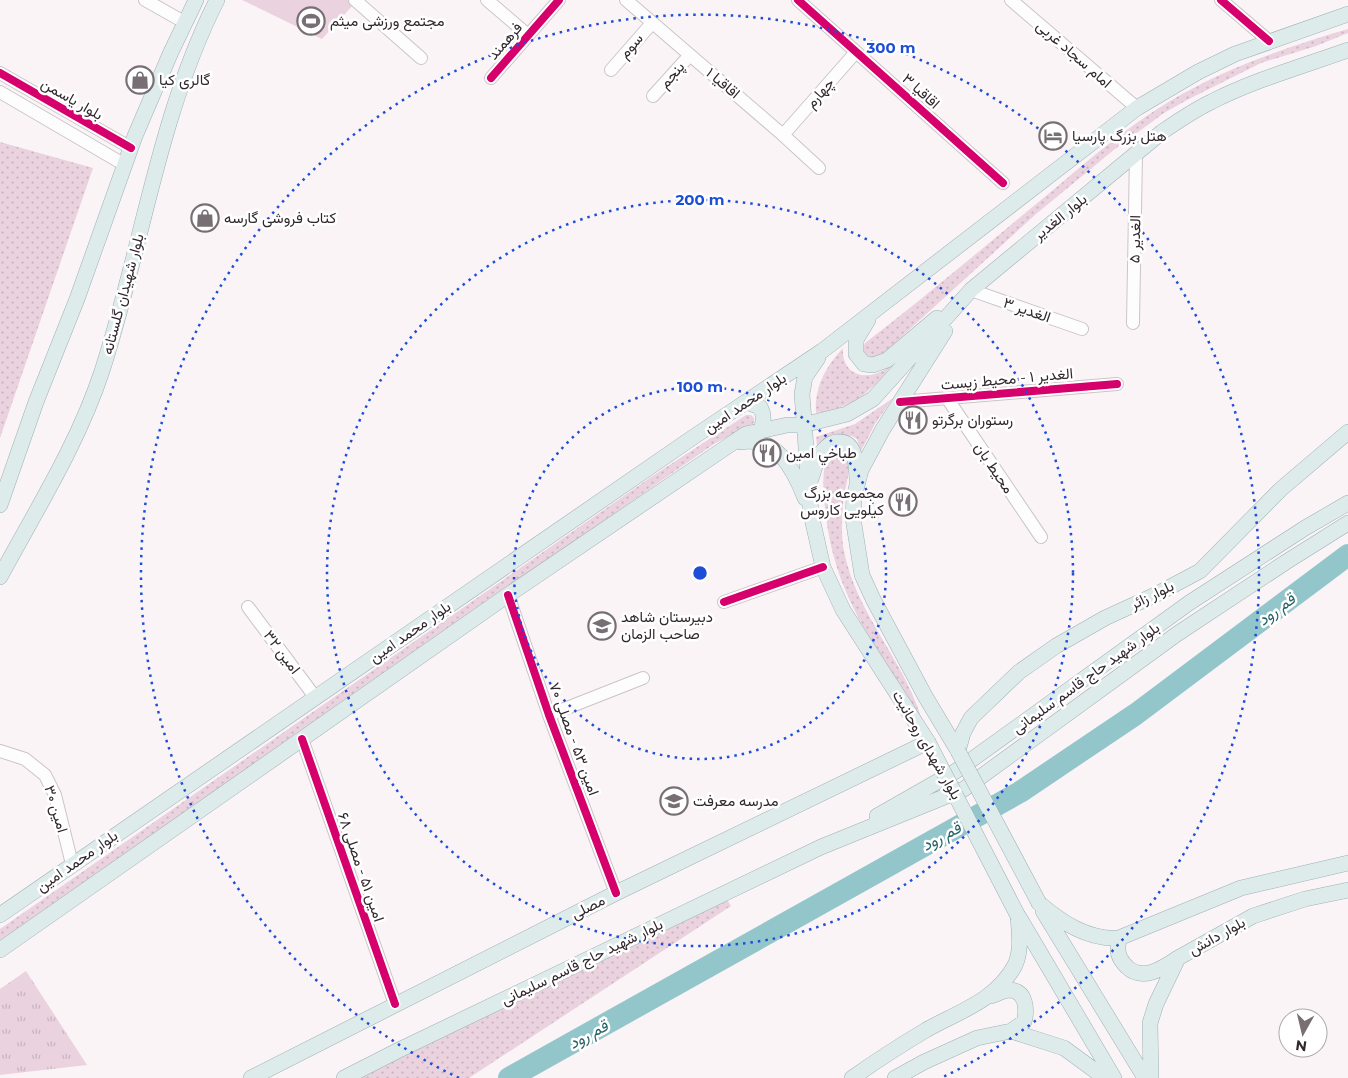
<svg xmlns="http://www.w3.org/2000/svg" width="1348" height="1078" font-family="Montserrat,Vazirmatn,sans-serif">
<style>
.grass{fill:url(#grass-dots)}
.park{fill:url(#park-tufts)}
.pitch{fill:#ead2df}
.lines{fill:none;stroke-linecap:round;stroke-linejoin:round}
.river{stroke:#93c6ca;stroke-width:22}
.minor-casing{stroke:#cbc4c8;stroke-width:14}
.major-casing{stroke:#9cb1b4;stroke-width:16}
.minor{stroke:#fefdfe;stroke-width:12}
.major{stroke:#deebeb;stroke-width:15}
.major-bridge-casing{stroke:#9cb1b4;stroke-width:16;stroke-linecap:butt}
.major-bridge{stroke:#deebeb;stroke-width:15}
.cycleway-casing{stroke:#fff;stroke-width:11}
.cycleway{stroke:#d6006c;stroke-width:8}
.ring{fill:none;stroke:#1d4ed8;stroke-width:2.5;stroke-dasharray:2.5 5}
.labels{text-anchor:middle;stroke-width:5;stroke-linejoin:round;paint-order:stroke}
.poi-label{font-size:15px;fill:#31282d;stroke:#fff;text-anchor:start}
.street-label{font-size:15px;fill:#31282d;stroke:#fff}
.water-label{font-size:16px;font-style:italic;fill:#246266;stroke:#fff}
.centre{fill:#1d4ed8;stroke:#fff;stroke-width:2.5}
.ring-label{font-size:15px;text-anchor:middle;font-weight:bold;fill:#1d4ed8;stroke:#fff;stroke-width:5;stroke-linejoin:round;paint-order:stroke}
</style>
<defs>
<pattern id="grass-dots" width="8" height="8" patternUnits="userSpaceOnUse" patternTransform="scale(1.25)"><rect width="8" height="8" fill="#ead2df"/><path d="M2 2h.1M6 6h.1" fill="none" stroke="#c9b4c0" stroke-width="1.8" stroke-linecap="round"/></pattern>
<pattern id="park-tufts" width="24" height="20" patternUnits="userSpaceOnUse" patternTransform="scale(1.25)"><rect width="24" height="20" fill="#ead2df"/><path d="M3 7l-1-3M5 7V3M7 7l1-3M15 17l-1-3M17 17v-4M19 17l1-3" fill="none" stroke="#c9b4c0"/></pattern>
</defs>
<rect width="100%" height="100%" fill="#fbf4f7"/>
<path class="grass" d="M1348,29V33L1316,46L1261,63L1187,100L1164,113L1115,149L1036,214L886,351L878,356L872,358L864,354L863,348L865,343C925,297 983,248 1041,200C1082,166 1123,129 1170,101C1225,68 1287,47 1348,29Z
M0,142L93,168L0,438Z
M843,348C841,373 864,382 884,370C890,366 896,359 902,354C874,386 861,407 816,413C814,388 826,366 843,348Z
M893,398L875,424L861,451L857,439L852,436L840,435L818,455L816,437L855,424Z
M746,415H751L754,418V423L714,444L0,941V929L651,477Z
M841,450C844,453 846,455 848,459C851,473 844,490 843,505C842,519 841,537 844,551C856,613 903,659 921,717C906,698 894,678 881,657C850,606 831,568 825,508C823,490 822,472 827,455L833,451Z
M725,896L731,906L469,1078H356Z"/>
<path class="park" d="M26,971L87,1065L0,1075V989Z"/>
<path class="pitch" d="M242,0H349L354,4L322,39Z"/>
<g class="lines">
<path class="river" d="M509,1078L1020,792L1136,714L1348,555"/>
<g class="minor-casing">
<path id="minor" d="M145,0L184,22
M355,0L421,58
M487,0L528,35
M626,0L783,135L819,168
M798,0L1003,183
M1011,0L1137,108
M1221,0L1269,41
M611,70L652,23
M0,73L131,148
M491,78L559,0
M0,92L125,165
M653,96L690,55
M783,135L856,52
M971,290L1082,329
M1133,323L1136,155
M947,398L1041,537
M900,402L1117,384
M508,595L549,715L616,893
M724,602L823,567
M248,607L315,697
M549,715L643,678
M302,739L395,1004
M0,751L25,759L45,775L55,795L72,864"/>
</g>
<g class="major-casing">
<path id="major" d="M868,320L856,340V354L864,364L873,365L887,360L937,318
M945,331L883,429L861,470L854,497L853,518L862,575L873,599L925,696L958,751
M746,402L760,407C765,416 764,423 760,431
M741,442C777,436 794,470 805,498
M811,479C814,471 816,460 821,453C825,448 831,442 837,442C857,440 856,466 857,479
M0,505L36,402L77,299L135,136L171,52L196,0
M0,577C36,510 78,444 102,371C142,248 158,117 217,0
M958,751L963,733L971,718L1019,672L1056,646L1105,618L1155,595L1200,571L1281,489L1348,432
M877,816L956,771L1189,603L1305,528L1348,503
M1039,903C1061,922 1088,940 1119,938L1241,888L1348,863
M1043,911L1145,1078
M0,915L692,438L822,351L1137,108L1198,72L1235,54L1348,14
M1019,917L1114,1078
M1119,938C1117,951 1117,957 1127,967C1143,982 1163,968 1178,958
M0,950L508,595L728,446L746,434L787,425H803L847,414L873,399L971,290L1162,132C1178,121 1194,110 1211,102C1254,80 1303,66 1348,50
M991,996C997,994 1004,990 1010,990C1027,991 1027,1011 1024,1022L1011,1031
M251,1078L616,893L928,742L843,610L823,567L811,514L802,394L805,377L818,358
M344,1078L399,1050L821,847L964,789L1177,634L1286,562L1348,523
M852,1078C876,1061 901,1045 926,1030C958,1012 997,1000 1015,965C1022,951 1019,931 1018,916
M895,1078L924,1062L977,1038L1011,1031L1064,1048L1105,1078
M1151,1078L1150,1023L1156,1004L1178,958L1253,916L1305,899L1348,890"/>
</g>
<use href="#minor" class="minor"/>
<use href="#major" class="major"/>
<g class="major-bridge-casing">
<path id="major-bridge" d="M928,742L1018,916
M958,751L1039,903"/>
</g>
<use href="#major-bridge" class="major-bridge"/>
<g class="cycleway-casing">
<path id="cycleway" d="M798,0L1003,183
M1221,0L1269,41
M0,73L131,148
M491,78L559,0
M900,402L1117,384
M508,595L549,715L616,893
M724,602L823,567
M302,739L395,1004"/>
</g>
<use href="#cycleway" class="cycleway"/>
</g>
<g class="ring">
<circle cx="700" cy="573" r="186"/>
<circle cx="700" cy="573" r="373"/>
<path d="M459 1078A559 559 0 1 1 941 1078"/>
</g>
<defs>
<g id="stadium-ring" transform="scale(1.4375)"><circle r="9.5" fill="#fff" stroke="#786f74" stroke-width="1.5"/><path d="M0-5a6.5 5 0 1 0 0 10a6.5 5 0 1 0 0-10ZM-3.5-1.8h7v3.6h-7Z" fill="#786f74"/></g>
<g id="shop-ring" transform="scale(1.4375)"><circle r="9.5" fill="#fff" stroke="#786f74" stroke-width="1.5"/><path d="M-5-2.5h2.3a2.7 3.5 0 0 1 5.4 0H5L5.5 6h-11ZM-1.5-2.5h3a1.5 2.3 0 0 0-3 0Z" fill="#786f74"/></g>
<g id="hotel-ring" transform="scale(1.4375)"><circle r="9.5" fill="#fff" stroke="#786f74" stroke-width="1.5"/><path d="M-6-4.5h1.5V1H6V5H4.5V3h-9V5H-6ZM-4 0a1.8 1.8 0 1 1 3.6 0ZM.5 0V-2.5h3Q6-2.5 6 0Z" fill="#786f74"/></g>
<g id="restaurant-ring" transform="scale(1.4375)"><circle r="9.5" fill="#fff" stroke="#786f74" stroke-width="1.5"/><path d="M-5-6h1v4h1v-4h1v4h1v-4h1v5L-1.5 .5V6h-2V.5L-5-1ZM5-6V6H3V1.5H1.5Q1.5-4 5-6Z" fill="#786f74"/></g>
<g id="school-ring" transform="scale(1.4375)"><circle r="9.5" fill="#fff" stroke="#786f74" stroke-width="1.5"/><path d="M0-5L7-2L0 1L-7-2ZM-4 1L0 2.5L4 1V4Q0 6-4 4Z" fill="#786f74"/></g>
</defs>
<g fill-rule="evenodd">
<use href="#stadium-ring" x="311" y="21"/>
<use href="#shop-ring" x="140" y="80"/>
<use href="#hotel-ring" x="1053" y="136"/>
<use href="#shop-ring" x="205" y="218"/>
<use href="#restaurant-ring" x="913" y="420"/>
<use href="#restaurant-ring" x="767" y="453"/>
<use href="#restaurant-ring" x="903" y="502"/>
<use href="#school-ring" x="602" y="626"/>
<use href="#school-ring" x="674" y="801"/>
</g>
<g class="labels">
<g class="poi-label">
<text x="330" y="26">مجتمع ورزشی میثم</text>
<text x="159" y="85">گالری کیا</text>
<text x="1072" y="141">هتل بزرگ پارسیا</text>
<text x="224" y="223">کتاب فروشی گارسه</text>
<text x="932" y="425">رستوران برگرتو</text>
<text x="786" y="458">طباخي امين</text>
<text x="884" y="498" text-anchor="end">مجموعه بزرگ<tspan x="884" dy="17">کیلویی کاروس</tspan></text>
<text x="621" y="622">دبیرستان شاهد<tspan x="621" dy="17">صاحب الزمان</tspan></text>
<text x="693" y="806">مدرسه معرفت</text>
</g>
<g class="street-label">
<text transform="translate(505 41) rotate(-49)" y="5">فرهمند</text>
<text transform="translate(631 46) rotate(-49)" y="5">سوم</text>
<text transform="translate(1074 54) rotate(41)" y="5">امام سجاد غربی</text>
<text transform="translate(672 75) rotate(-49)" y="5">پنجم</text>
<text transform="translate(723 83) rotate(40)" y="5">اقاقیا ۱</text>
<text transform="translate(921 91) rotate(42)" y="5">اقاقیا ۳</text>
<text transform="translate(820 93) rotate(-49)" y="5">چهارم</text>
<text transform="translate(72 99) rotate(30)" y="5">بلوار یاسمن</text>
<text transform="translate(1060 217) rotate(-39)" y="5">بلوار الغدیر</text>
<text transform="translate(1135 239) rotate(-89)" y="5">الغدیر ۵</text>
<text transform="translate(123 294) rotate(-75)" y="5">بلوار شهیدان گلستانه</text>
<text transform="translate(1027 310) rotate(19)" y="5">الغدیر ۳</text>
<text transform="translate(1007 379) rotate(-5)" y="5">الغدیر ۱ - محیط زیست</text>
<text transform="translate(745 403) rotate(-34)" y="5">بلوار محمد امین</text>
<text transform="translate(994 468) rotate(56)" y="5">محیط بان</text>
<text transform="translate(1152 595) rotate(-26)" y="5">بلوار زائر</text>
<text transform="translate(410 632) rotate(-35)" y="5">بلوار محمد امین</text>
<text transform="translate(282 652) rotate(53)" y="5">امین ۳۲</text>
<text transform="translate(1086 678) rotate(-36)" y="5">بلوار شهید حاج قاسم سلیمانی</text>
<text transform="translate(574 739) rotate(70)" y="5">امین ۵۳ - مصلی ۷۰</text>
<text transform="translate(927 745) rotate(60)" y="5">بلوار شهدای روحانیت</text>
<text transform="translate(56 809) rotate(73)" y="5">امین ۳۰</text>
<text transform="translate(77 861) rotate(-35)" y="5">بلوار محمد امین</text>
<text transform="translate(361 867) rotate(71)" y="5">امین ۵۱ - مصلی ۶۸</text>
<text transform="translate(588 907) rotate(-27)" y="5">مصلی</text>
<text transform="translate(1217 936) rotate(-29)" y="5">بلوار دانش</text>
<text transform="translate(582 962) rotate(-26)" y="5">بلوار شهید حاج قاسم سلیمانی</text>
</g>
<g class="water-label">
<text transform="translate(1276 609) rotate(-37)" y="6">قم رود</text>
<text transform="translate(941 836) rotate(-29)" y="6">قم رود</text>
<text transform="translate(588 1034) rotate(-29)" y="6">قم رود</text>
</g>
</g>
<circle cx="700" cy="573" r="8" class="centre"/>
<g class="ring-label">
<text x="891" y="53">300 m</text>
<text x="700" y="205">200 m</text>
<text x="700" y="392">100 m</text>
</g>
<g transform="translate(1303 1033) rotate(188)"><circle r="24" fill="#ffffff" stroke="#ada9ab"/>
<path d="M0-4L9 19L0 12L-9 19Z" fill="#786f74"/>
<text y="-8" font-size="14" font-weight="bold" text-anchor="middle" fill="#31282d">N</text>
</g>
</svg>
